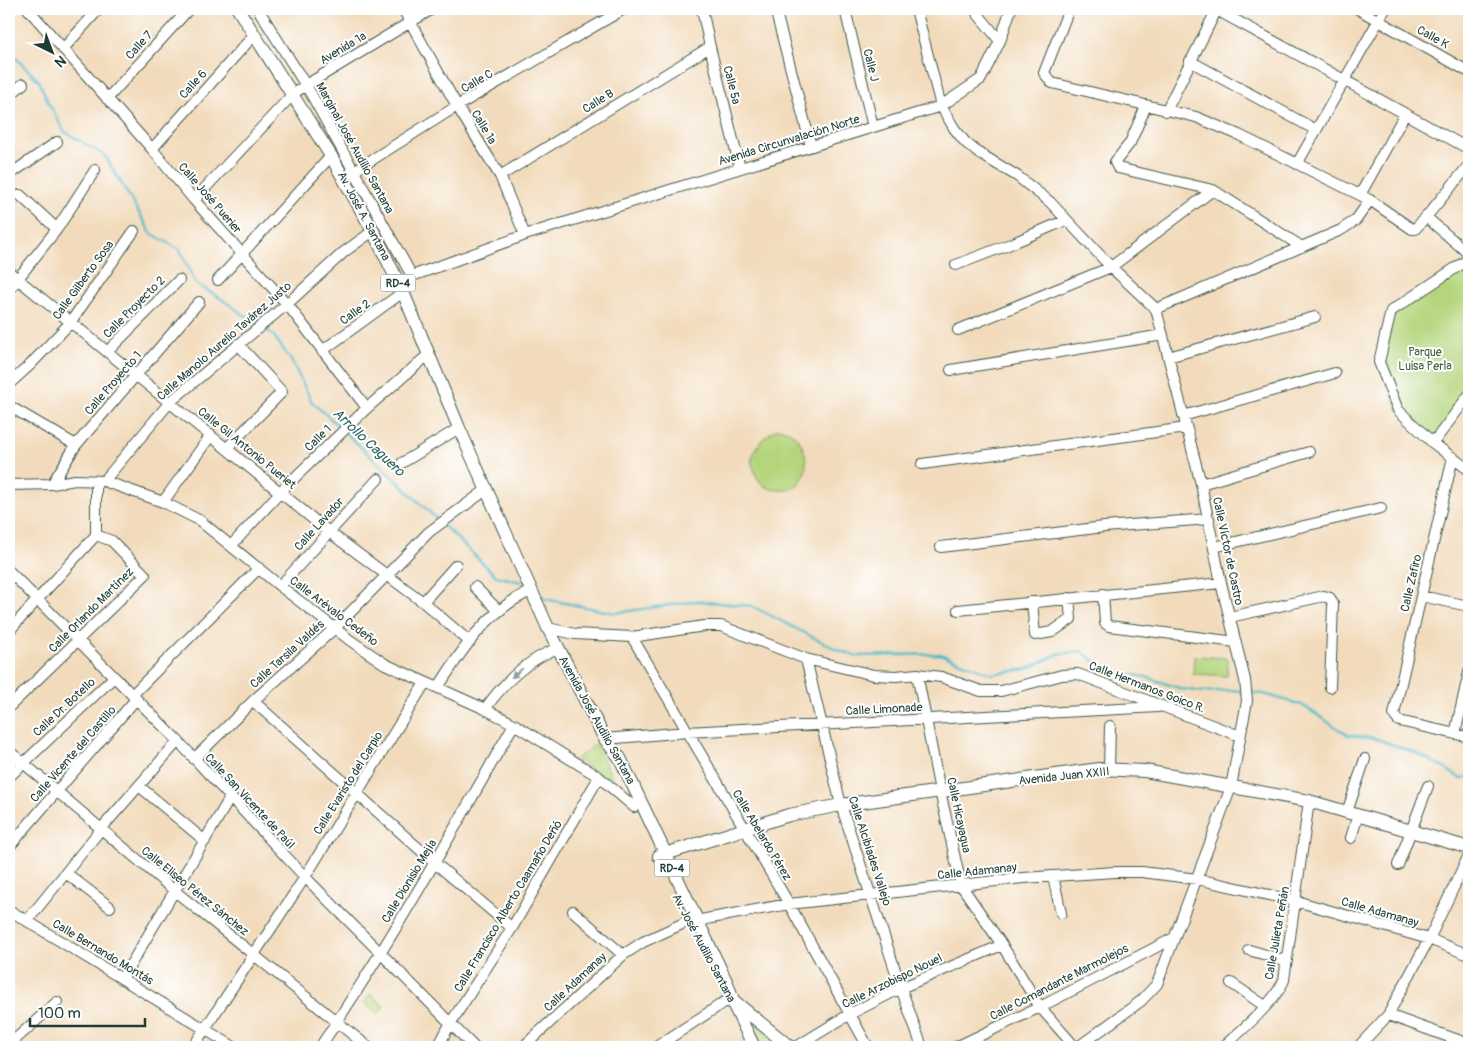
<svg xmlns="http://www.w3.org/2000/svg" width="1478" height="1056" font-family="Pangolin,sans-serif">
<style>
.green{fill:#b4d57c;stroke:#6a8958}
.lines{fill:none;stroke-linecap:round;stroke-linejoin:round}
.stream{stroke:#4cb9c8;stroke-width:2.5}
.minor-casing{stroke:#3f5548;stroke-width:12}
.major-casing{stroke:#3f5548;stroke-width:14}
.minor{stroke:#fff;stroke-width:10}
.major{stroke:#fff;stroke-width:12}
.oneway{fill:#8f9e9a}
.labels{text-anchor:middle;stroke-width:4;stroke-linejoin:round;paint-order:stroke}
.shield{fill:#fff;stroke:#627771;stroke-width:1}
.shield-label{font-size:11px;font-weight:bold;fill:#1f3d34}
.street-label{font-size:12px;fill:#1f3d34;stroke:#fff}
.park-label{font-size:12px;fill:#446346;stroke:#fff}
.water-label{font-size:14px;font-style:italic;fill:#2c6260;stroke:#fff}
</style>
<rect width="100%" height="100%" fill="#fff"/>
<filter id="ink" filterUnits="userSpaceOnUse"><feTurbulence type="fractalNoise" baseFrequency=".02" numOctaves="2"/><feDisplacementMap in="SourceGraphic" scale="10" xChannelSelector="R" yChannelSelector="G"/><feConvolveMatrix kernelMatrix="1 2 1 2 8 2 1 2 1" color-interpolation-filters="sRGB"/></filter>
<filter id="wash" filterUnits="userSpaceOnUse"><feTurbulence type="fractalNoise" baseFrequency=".0096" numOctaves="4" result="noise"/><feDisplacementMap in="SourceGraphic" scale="20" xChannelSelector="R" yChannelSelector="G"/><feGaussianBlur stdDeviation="1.12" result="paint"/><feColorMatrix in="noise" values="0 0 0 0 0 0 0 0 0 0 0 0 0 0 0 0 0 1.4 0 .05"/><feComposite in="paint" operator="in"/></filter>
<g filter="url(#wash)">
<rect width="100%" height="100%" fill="#f2dbbc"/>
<path class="green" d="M1469,259V393L1433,443L1398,410L1379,362L1391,311Z
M779,428C782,429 787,430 790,432C814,446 812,495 778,490C772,490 765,487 761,483C756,478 754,468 751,461C757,444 763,436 779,428Z
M1194,656L1228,658L1227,676L1193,674Z
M596,744L618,789L576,759Z
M370,994L384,1006L378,1014L364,1003Z
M733,1000L790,1047H754Z"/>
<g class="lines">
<path class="stream" d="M9,51L39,81L48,102L64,131L105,156L151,233L180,250L196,284L214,294L259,325
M264,328L273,335L291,360L312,402L342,429
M346,433L440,522
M444,526L496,576L522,582
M539,593L545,599L615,613L697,601L752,606L838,650L857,656L940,654L992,674L1027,669L1058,654L1081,651L1096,662L1116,672L1146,677L1182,689L1203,692L1234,690L1243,692
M1248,692L1264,694L1302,705L1348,735L1374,738L1416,753L1446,769L1461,779L1469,776"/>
</g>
</g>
<g filter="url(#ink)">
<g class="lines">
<g class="minor-casing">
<path id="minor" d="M28,9L152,149L194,200L287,304L367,408
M258,9L310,92L412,276L525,235L941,106L981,79L1000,41L1011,9
M403,9L457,106L500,176L525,235
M702,9L710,47L740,168
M775,9L811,146
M845,9L873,127
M916,9L941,106L954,128L965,142L977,152L1017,176L1050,202L1111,267L1156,309L1201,484L1221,583L1245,680L1247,701L1231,787L1157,984L1141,1001L1078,1047
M976,9L977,13L1000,41
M1069,9L1044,73L1052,83L1196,117L1239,135L1370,200L1412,229H1415L1426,217L1469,254
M1358,9L1469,72
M1217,10L1469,149
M63,49L99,9
M1190,61L1316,130
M9,96L23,84
M107,99L189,9
M1146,106L1130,143L1115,162L1118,168L1213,190L1302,247
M1166,111L1217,9
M152,149L254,35
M1297,164L1385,9
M351,173L457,106L624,9
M9,175L57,142
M500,176L710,47
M20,195L57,229
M1360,195L1405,114
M194,200L293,94L306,85L432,9
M1426,217L1469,165
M1469,259L1391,311L1379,362L1398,410L1433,443L1469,470
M956,265L1013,243L1066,220
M9,272L329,532L423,602L470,642
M218,280L331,156
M9,290L57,229L95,170
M1156,309L1341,230L1356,220L1370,200
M958,330L1111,267L1213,190
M322,351L403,292
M107,352L179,280
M1168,357L1315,317
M951,370L1163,335
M9,384L30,365L70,323L134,231
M9,406L76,445
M1183,416L1335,373
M1433,443L1469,395
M227,448L282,392L238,344
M1453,457L1394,714L1396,718L1399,721L1469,737
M402,463L459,428
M922,464L1186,428
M104,481L170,402L287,304L344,252L373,231
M52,484L76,445L199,302
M1201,484L1309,452
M9,485L52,484L75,480L104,481L163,502L199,520L280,586L351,641L385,664L485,709L514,724L599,777L634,807
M163,502L211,435
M231,546L285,487L367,408L428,355
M941,547L1104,527L1209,519
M1214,547L1381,508
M9,571L178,741L305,877L474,1047
M280,586L378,479
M475,587L498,610
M1103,594L1105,623L1109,626L1236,642
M1421,596L1469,606
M423,602L456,565
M1032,602L1035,635L1052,632L1071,619L1069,598
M958,610L1221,583
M1230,617L1324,596L1330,598L1333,604L1330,687
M548,628L575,634L632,637L704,626H721L806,659L874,675L896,676L917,674L941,677L981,691H1001L1062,675L1078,674L1240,736
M9,631L96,535V481
M632,637L789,904L868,1047
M806,659L841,805L901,988L922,1047
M917,674L940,791L961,885L1002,945L1040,1007L1075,1047
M438,688C462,649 488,610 531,591
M132,695L259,568
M253,701L435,863L512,928
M9,707L145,575L112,541L96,535
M485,709C504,682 527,660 558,648
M1455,734L1469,672
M605,739L687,732L1158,707
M9,751L176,892L368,1047
M194,759L253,701L335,628L429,532L486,490
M1109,770L1110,726
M9,777L114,677
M139,786L205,841
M1347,812L1365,759
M1351,838L1358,815
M9,847L136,699
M1398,865L1428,786
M66,873L110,907
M1053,876L1061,913
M9,910L234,1047
M573,911L623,955
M27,921L101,829L178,741
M1249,950L1287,961
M122,979L230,798
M1231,983L1265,1006
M1388,1015L1469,1044
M9,1045L57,1002
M193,1047L305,877L425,683
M320,1047C390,943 452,833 514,724
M438,1047L450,1024L512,928L599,777
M523,1047L623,955L643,942L684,923L789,904L1023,878L1115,872H1142L1197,879L1296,901L1429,939L1469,955
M656,1047L723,1003L733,1000
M796,1047L850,1014L901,988L1002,945
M956,1047L1040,1007L1174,938
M1223,1047C1241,1031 1275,1002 1284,980L1309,801
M1358,1047L1388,1015L1429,939L1469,855"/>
</g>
<g class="major-casing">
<path id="major" d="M238,9L331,156L373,231L403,292L459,428L548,628L605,739L620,758L727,983L733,1000
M659,856L789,815L841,805L1099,769L1145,771L1309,801L1469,848
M729,995L754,1047
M735,1002L790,1047"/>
</g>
<use href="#minor" class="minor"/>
<use href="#major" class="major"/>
</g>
<defs><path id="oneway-solid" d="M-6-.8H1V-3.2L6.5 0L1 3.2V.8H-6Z" transform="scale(1.25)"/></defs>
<use class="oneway" href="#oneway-solid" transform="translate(517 673) rotate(140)"/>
</g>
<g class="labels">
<g class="shield">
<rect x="380.5" y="274.5" width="35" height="17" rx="4"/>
<rect x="654.5" y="859.5" width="35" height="17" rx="4"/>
</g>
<g class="shield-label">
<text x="398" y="287">RD-4</text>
<text x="672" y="872">RD-4</text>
</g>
<g class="street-label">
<text transform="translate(1433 37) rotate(29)" y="4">Calle K</text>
<text transform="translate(139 45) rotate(-48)" y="4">Calle 7</text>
<text transform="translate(343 48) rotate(-31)" y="4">Avenida 1ª</text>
<text transform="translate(871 65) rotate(76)" y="4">Calle J</text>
<text transform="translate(477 81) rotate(-30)" y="4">Calle C</text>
<text transform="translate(193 84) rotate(-48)" y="4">Calle 6</text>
<text transform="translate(732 85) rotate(76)" y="4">Calle 5ª</text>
<text transform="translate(598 101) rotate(-32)" y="4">Calle B</text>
<text transform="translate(484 127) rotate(59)" y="4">Calle 1ª</text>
<text transform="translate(789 140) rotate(-17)" y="4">Avenida Circunvalación Norte</text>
<text transform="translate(355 148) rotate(61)" y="4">Marginal José Audilio Santana</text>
<text transform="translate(210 198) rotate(49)" y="4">Calle José Puerier</text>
<text transform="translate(364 216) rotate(62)" y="4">Av. José A. Santana</text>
<text transform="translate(83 280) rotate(-54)" y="4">Calle Gilberto Sosa</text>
<text transform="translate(134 307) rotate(-45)" y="4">Calle Proyecto 2</text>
<text transform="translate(355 312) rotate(-36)" y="4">Calle 2</text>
<text transform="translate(224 341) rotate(-41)" y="4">Calle Manolo Aurelio Tavárez Justo</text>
<text transform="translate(113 383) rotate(-49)" y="4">Calle Proyecto 1</text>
<text transform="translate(318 438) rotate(-44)" y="4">Calle 1</text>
<text transform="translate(247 448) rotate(39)" y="4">Calle Gil Antonio Pueriet</text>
<text transform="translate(319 524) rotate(-48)" y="4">Calle Lavador</text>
<text transform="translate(1228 551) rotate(78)" y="4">Calle Víctor de Castro</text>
<text transform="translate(1411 583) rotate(-77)" y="4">Calle Zafiro</text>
<text transform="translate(91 610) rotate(-45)" y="4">Calle Orlando Martínez</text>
<text transform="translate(334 611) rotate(37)" y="4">Calle Arévalo Cedeño</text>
<text transform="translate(287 654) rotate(-42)" y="4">Calle Tarsila Valdés</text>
<text transform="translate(1147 687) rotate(21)" y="4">Calle Hermanos Goico R.</text>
<text transform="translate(64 707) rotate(-43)" y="4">Calle Dr. Botello</text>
<text transform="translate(884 709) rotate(-3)" y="4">Calle Limonade</text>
<text transform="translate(597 720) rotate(61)" y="4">Avenida José Audilio Santana</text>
<text transform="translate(73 754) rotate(-49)" y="4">Calle Vicente del Castillo</text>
<text transform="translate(1064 776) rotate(-6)" y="4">Avenida Juan XXIII</text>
<text transform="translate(348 783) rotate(-58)" y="4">Calle Evaristo del Carpio</text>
<text transform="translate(250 801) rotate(47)" y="4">Calle San Vicente de Paúl</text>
<text transform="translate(959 815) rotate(78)" y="4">Calle Hicayagua</text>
<text transform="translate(762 835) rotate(59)" y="4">Calle Abelardo Pérez</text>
<text transform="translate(870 851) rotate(72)" y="4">Calle Alcibíades Vallejo</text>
<text transform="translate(977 871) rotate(-6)" y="4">Calle Adamanay</text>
<text transform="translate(409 881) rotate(-59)" y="4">Calle Dionisio Mejía</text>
<text transform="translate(195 891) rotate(39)" y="4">Calle Eliseo Pérez Sánchez</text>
<text transform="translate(508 906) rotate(-59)" y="4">Calle Francisco Alberto Caamaño Deñó</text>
<text transform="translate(1380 912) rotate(16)" y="4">Calle Adamanay</text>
<text transform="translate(1277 933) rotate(-80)" y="4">Calle Julieta Peñán</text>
<text transform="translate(704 948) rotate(62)" y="4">Av. José Audilio Santana</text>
<text transform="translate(103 952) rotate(31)" y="4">Calle Bernando Montás</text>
<text transform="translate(892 981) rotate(-26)" y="4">Calle Arzobispo Nouel</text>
<text transform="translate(575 982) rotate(-43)" y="4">Calle Adamanay</text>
<text transform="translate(1059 982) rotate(-27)" y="4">Calle Comandante Marmolejos</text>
</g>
<g class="park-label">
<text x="1425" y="356">Parque<tspan x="1425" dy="14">Luisa Perla</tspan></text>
</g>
<g class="water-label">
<text transform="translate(369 442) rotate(43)" y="5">Arrollo Caguero</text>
</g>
</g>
<rect width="1478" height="1056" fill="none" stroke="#fff" stroke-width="30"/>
<g transform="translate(52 52) rotate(138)" stroke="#ffffff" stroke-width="4" paint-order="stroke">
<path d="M0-4L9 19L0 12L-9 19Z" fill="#1f3d34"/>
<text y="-8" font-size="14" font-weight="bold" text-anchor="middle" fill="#1f3d34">N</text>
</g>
<path d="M30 1018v8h115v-8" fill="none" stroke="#1f3d34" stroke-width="2.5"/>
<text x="38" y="1018" font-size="15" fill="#1f3d34" stroke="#ffffff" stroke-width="4" paint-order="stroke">100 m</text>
</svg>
